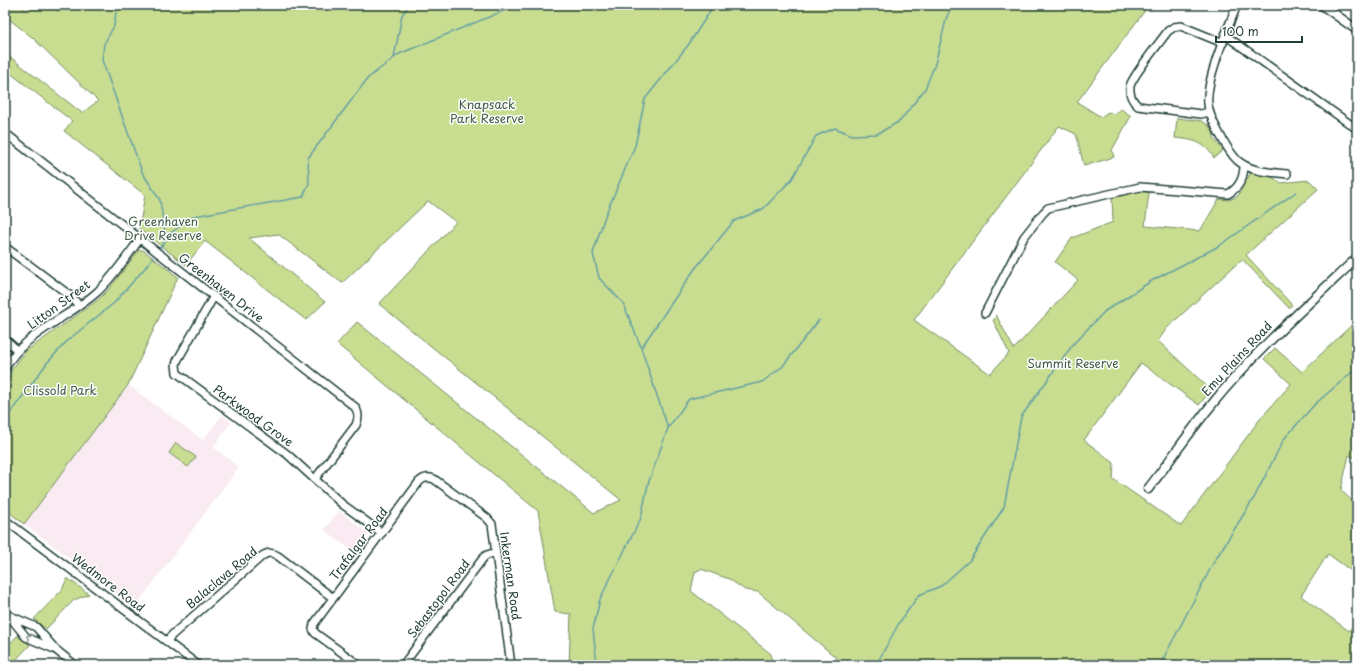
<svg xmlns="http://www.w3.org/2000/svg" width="1362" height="670" font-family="'Playpen Sans',sans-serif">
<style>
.built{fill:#faeaf2}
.green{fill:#c9dd91;stroke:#748d62}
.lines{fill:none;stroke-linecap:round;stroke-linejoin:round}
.stream{stroke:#639fa4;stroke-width:1.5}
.minor-casing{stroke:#1f3d34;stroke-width:10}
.tertiary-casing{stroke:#1f3d34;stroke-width:11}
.minor{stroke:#fff;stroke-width:7}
.tertiary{stroke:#fff;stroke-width:8}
.oneway{stroke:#8f9e9a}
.labels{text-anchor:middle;stroke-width:3;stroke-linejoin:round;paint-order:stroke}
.park-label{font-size:12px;fill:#415d47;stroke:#fff}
.street-label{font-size:12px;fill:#1f3d34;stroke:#fff}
</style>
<rect width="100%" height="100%" fill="#fff"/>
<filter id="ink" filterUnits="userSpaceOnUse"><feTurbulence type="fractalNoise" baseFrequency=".025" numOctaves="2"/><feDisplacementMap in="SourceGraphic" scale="8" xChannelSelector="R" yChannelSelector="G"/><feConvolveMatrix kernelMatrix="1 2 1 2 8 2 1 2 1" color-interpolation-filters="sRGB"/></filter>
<g filter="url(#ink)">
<path class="built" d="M128,385L203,440L222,415L231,422L213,447L239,467L135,607L24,524Z
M339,511L369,534L355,553L324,530Z"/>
<path class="green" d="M5,5H22L25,10C40,1 43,6 59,11L65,5H1149L1077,102L1101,117L1108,112L1114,114L1121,109L1131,116L1112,150L1114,157L1084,166L1076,134L1059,126L914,320L990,374L1009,353L993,320L995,319L996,315L1014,349L1078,280L1055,262L1072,238L1113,222L1112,197L1136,191L1149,192L1145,226L1200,231L1219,199L1229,200L1238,196L1250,174L1253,173L1272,177L1281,183L1309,180L1318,189L1246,255L1292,305L1289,308L1242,259L1167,328L1158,341L1211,390L1199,405L1141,363L1084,440L1114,463L1113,479L1181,526L1260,419L1291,384L1264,359L1275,348L1302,372L1357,320V459L1349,455L1341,490L1357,506V575L1328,554L1301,596L1349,631L1357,620V665H845L758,592L745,590L729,579L701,569L695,572L691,591L771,654V665H569L571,614L555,612L538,511L337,344L357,322L594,513L621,500L379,304L456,222L428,201L342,283L278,234L249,238L325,302L306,320L205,241L186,265L139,229L145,195L64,131L72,121L5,69V53L82,113L98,101L33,38L5,16Z
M1177,118L1202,121L1208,125L1213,132L1214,139L1223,150L1214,158C1204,141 1193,140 1175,138Z
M139,250H143L178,277L128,385L24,524L5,509V386L12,369L26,351L98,300L109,289Z
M176,443L196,457L188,467L169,453Z
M67,578L89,594L74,600L46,629L34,619L62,590Z
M17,636L30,645L11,665H5V649Z"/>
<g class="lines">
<path class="stream" d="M117,5L114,26L104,44L102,60L142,172L160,200L166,240
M394,58L402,15L409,5
M160,248L172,232L194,216L303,197L309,183L308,158L368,78L399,54L518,5
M641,347L623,303L599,278L593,253L605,216L635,146L645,99L689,44L714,5
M5,420L47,363L68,340L114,303L145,268L153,257
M668,428L689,399L762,382L782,367L819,320
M597,665L593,629L600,599L641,518L648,484L668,428L641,348L694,270L734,221L763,209L792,179L816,136L835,128L852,135L877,134L900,121L925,89L935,64L947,16L953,5
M876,665L899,623L919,595L941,586L970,560L1004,507L1021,417L1074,343L1105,311L1153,280L1219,246L1296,192
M1160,665L1215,560L1254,498L1284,439L1315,404L1357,368"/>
<g class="minor-casing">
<path id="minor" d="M1237,5C1228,28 1205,81 1208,104C1209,116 1215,125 1220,135C1225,144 1230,153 1237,160C1250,172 1271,172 1287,174
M1225,35L1357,129
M1209,112L1201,114L1138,106C1132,101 1129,94 1130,86C1133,75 1160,42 1168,31L1174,27L1181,26L1223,43
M5,133L355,407C359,413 359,418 356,425L315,479
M5,247L72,297L79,306
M214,296L177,361L176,365L177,373L287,454L342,504L382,533
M985,313L1024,237L1043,213L1048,208L1140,187L1228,194C1239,188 1244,177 1244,165
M5,339L17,350
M5,369C19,337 69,317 96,293C111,280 128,255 140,239
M5,520L198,665
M8,615L36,627L56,650L75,665
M10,617L26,637L54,649
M167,641L172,635L261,557C267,552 272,552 278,556L333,598
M359,665L315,633L313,629L314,624L419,482C424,477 428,477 434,479L487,518L492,524L511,665
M403,665L484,557L487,555L496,552"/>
</g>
<g class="tertiary-casing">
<path id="tertiary" d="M1322,5L1357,30
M1148,489C1169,462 1188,434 1209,408C1253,353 1306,306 1357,258"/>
</g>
<use href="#minor" class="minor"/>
<use href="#tertiary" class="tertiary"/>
</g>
<defs><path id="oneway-chevron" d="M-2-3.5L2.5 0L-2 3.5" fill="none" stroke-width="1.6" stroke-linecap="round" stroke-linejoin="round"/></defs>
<use class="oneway" href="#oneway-chevron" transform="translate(29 637) rotate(-145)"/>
</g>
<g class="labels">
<g class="park-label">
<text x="487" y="109">Knapsack<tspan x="487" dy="14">Park Reserve</tspan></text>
<text x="163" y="226">Greenhaven<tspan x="163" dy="14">Drive Reserve</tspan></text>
<text x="1073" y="368">Summit Reserve</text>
<text x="60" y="395">Clissold Park</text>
</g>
<g class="street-label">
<text transform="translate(221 288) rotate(38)" y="4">Greenhaven Drive</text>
<text transform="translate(59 305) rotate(-36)" y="4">Litton Street</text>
<text transform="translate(1237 359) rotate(-47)" y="4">Emu Plains Road</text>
<text transform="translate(253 416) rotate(36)" y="4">Parkwood Grove</text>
<text transform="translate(359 544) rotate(-53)" y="4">Trafalgar Road</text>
<text transform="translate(510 576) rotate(82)" y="4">Inkerman Road</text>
<text transform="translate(222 578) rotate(-40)" y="4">Balaclava Road</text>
<text transform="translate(108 583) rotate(37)" y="4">Wedmore Road</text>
<text transform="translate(439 599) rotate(-53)" y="4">Sebastopol Road</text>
</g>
</g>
<rect width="1362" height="670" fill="none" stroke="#fff" stroke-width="20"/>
<rect x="10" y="10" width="1342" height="650" fill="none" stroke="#1f3d34" stroke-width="1.5" filter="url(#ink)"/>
<path d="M1216 36v6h86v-6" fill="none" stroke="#1f3d34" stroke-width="2"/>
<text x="1222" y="36" font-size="12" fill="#1f3d34" stroke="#ffffff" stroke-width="3" paint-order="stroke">100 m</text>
</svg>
